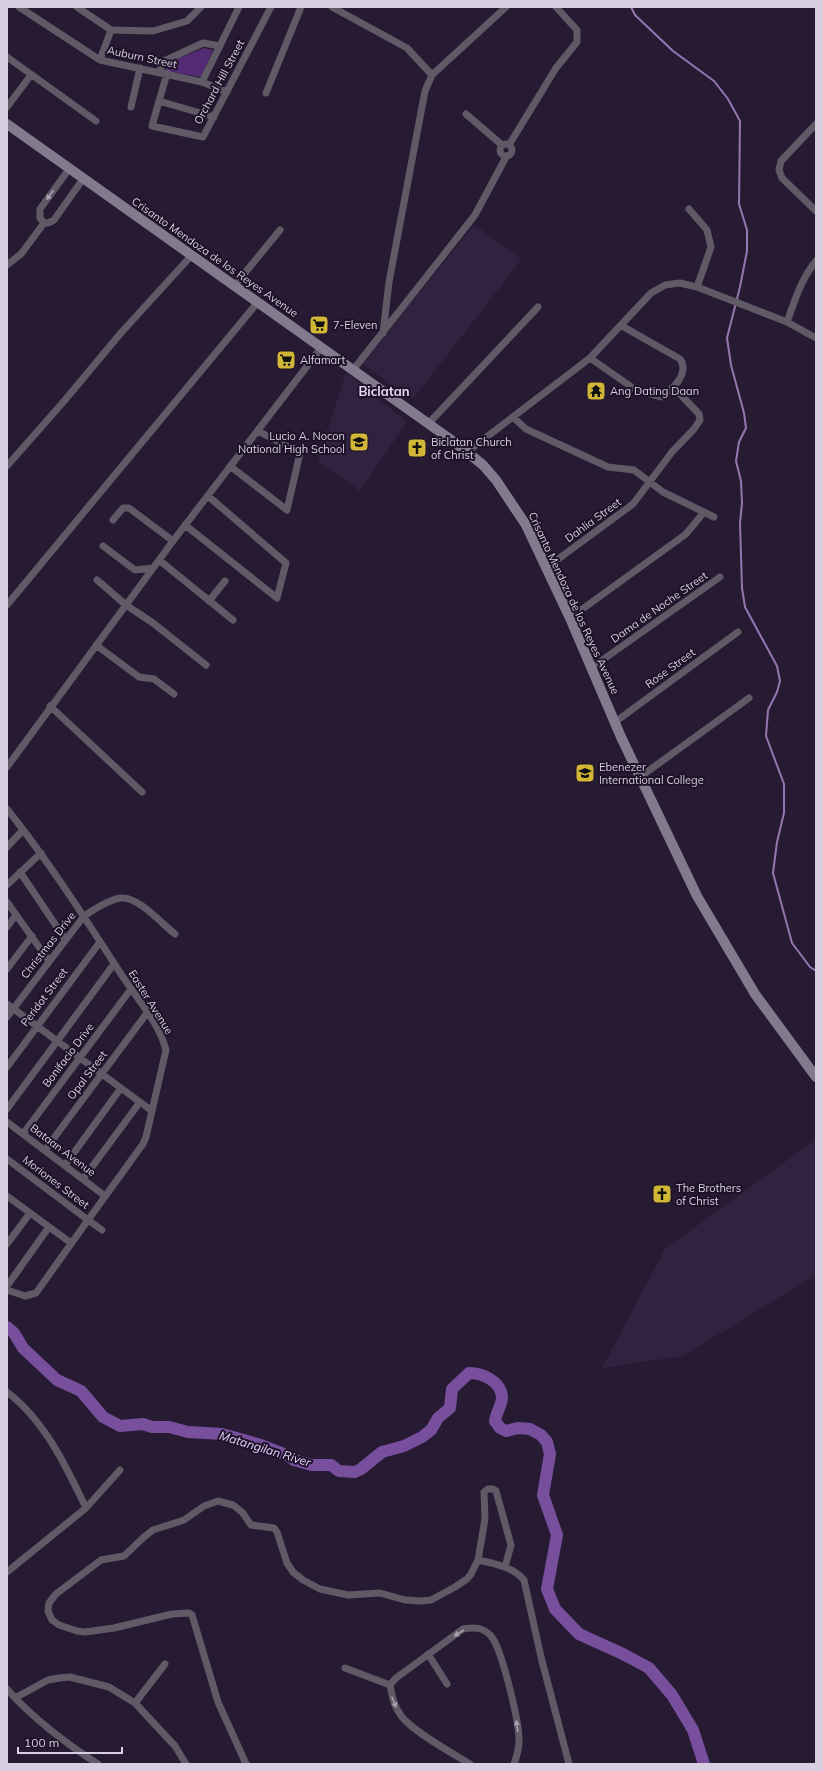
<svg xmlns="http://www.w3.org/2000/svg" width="823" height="1771" font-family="Mulish,sans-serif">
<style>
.built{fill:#31223f}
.green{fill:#532b74}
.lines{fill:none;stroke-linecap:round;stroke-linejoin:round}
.stream{stroke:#9576b1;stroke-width:2}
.river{stroke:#784f9d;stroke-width:12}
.minor{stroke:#605a66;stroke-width:7}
.secondary{stroke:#837a8d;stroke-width:10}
.oneway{fill:#a8a1af}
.labels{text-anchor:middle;stroke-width:4;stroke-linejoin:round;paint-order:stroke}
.street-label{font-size:11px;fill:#d8d0e0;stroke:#1e1228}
.poi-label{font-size:11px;fill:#d8d0e0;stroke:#1e1228;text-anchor:start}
.water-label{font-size:12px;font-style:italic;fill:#e3cffa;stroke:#1e1228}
.quarter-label{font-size:13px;font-weight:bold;fill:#e8d9f8;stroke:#1e1228}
</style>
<rect width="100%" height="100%" fill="#271b33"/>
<path class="built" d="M474,225L522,259L413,399L362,364Z
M346,372L407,422L360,491L318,461Z
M816,1139V1275L683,1356L602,1368L665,1249Z"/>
<path class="green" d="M204,48L213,50L201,77L165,71L167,63Z"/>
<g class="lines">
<path class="stream" d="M631,7L635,15L673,51L714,81L728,99L740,121L739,204L747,230V251L740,287L727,338L731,365L744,413L746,428L739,442L736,461L741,481L742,503L740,523L742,588L745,607L777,666L780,681L777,692L768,710L766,736L784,784V813L777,842L773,873L792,943L810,967L816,971"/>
<path class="river" d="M7,1327L14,1333L23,1348L57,1380L81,1391L103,1417L120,1426L143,1424L152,1427H169L188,1432L222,1434L261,1445L289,1456L294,1460L312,1465H331L339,1471L355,1472L361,1469L382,1452L404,1446L422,1437L431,1430L438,1418L450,1408L452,1389L469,1373C482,1373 501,1381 502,1397C502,1405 496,1413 495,1421L500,1428L506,1431L518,1428L530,1429L541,1435L547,1442L550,1454L543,1495L557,1535L547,1589L555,1609L579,1634L623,1654L649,1668L672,1695L693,1730L704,1764"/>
<path class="minor" d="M19,7L100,60L202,82L227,92
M77,7L111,30L153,31L187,21L201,7
M332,7L407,48L432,75
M7,57L96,121
M100,60L111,30
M159,72L164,61L203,43L220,46
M167,73L152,126L203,137L271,7
M202,82L239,7
M266,93L301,7
M159,101L214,117
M7,107L31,75
M131,107L140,68
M466,114L502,145
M816,124L781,161L779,170L782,178L816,211
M500 150a6 6 0 1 1 12 0a6 6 0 1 1-12 0Z
M509,145L556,68L577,42V30L556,7
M689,209L707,230L711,247L697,287
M44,223L40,218V209L69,169
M44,223H48L54,220L83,179
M7,265L21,254L44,223
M235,285L280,230
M787,322C795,300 801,279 816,261
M383,333L389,282L425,91L432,75L506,7
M590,358L636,390L661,397C673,389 690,373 680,359L622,326
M353,370L475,215L506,157
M513,417L526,429L608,467L634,470L663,492L714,517
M428,424L538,307
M467,452L590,358L651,293L665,285L680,283L697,287L787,322L816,338
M7,466L65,400L120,334L192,255
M230,466L287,510L300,453L258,431
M113,520L123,508H129L173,541
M185,525L277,598L286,563L208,496
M103,546L135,570L153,568
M159,560L233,620
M546,568L633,504L672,452L694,429L700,420L699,414L680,394L671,389
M97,580L126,605L153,623L206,665
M209,601L225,581
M7,605L258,302
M570,618L686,534L704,512
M96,645L139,677L154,679L174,694
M591,668L720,577
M50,706L142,792
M615,722L738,632
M7,767L173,541L321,348
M640,777L749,698
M7,809C50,863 86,920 123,977C138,1000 159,1023 166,1050L146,1137L143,1144L88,1220L102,1230
M7,847L23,830
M20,872L65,939
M7,885L41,853
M7,902L49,961
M7,927L16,915
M7,969L32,936
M7,1004L152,1111
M7,1017L84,916C93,910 110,899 121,898C138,896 162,924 175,934
M7,1067L100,942
M7,1109L114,964
M7,1122L105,1196
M23,1134L131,989
M45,1150L147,1013
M7,1159L88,1220L36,1293L25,1296L7,1290
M65,1165L121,1088
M83,1179L140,1102
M7,1196L71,1243
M7,1244L30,1213
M7,1286L49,1227
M7,1392C45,1421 66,1466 86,1508
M478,1560L485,1519L484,1492L488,1489H493L496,1491L511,1545L505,1567
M7,1572L86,1508L120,1470
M428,1654L447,1684
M345,1668L390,1685
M7,1689C30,1716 68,1745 98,1764
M15,1698L48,1680L59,1678L70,1677L109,1687L135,1703L175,1746L186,1764
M135,1703L165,1664
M246,1764L218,1702L192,1615L189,1613L172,1614L114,1628L85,1632L77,1631L59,1625L52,1620L48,1611L49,1603L56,1594L101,1560L124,1556L144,1537L153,1530L184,1520L204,1506L218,1501L233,1505L242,1512L251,1525L274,1528L277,1532L287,1563L293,1572L303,1580L320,1589L348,1595L380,1593L405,1600L420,1601L431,1600L455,1587L467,1579L471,1574L478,1560C495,1564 512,1566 524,1580L541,1657L569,1764
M470,1764C452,1753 414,1732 402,1717C394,1707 392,1696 390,1685L396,1678L463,1629C474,1627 483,1627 491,1636C502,1649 519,1721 519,1740C519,1748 517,1756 514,1764"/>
<path class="secondary" d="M7,124L457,444L483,465L496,480L526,525L570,618L621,737L697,896L755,994L816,1077"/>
</g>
<defs><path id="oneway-solid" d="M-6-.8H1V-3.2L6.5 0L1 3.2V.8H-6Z"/></defs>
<g class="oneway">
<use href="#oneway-solid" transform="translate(50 195) rotate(125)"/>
<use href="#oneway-solid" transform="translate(459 1633) rotate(148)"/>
<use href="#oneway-solid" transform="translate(394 1702) rotate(68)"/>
<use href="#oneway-solid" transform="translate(517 1726) rotate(-98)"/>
</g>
<defs>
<g id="supermarket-square" transform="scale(1)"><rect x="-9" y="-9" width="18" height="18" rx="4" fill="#d2b736" stroke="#1e1228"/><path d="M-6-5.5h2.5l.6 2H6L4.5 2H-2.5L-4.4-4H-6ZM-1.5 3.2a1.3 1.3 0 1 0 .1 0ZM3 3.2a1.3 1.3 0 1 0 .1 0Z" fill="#111"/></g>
<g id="temple-square" transform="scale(1)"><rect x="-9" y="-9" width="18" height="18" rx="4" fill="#d2b736" stroke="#1e1228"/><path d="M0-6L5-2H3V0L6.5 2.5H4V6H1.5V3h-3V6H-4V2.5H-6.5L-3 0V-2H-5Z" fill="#111"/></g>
<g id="school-square" transform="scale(1)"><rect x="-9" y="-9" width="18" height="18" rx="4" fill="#d2b736" stroke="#1e1228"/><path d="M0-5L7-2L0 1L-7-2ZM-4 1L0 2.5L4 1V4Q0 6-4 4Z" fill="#111"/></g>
<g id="church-square" transform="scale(1)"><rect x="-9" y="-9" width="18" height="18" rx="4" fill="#d2b736" stroke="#1e1228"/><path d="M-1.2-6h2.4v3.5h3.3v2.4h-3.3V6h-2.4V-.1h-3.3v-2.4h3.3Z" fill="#111"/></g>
<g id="university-square" transform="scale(1)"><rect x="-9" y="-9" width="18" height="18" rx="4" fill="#d2b736" stroke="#1e1228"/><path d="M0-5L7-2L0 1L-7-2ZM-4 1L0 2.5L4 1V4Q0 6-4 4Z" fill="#111"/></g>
</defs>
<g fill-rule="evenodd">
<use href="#supermarket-square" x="319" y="325"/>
<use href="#supermarket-square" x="286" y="360"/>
<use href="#temple-square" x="596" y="391"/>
<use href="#school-square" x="359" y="442"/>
<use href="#church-square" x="417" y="448"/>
<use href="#university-square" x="585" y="773"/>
<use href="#church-square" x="662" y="1194"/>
</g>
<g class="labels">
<g class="street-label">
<text transform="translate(142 57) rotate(12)" y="4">Auburn Street</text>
<text transform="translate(219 82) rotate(-62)" y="4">Orchard Hill Street</text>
<text transform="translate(215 257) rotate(35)" y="4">Crisanto Mendoza de los Reyes Avenue</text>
<text transform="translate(593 520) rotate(-36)" y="4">Dahlia Street</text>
<text transform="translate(574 603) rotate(65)" y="4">Crisanto Mendoza de los Reyes Avenue</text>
<text transform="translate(659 607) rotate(-35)" y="4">Dama de Noche Street</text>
<text transform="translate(670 668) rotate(-36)" y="4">Rose Street</text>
<text transform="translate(48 945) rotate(-52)" y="4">Christmas Drive</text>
<text transform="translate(44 997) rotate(-53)" y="4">Peridot Street</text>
<text transform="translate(151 1002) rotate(58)" y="4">Easter Avenue</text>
<text transform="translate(68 1055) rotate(-53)" y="4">Bonifacio Drive</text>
<text transform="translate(87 1075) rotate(-53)" y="4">Opal Street</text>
<text transform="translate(63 1150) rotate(37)" y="4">Bataan Avenue</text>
<text transform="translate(56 1182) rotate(37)" y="4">Moriones Street</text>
</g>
<g class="poi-label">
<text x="333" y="329">7-Eleven</text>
<text x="300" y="364">Alfamart</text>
<text x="610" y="395">Ang Dating Daan</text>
<text x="345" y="440" text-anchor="end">Lucio A. Nocon<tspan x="345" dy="13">National High School</tspan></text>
<text x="431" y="446">Biclatan Church<tspan x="431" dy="13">of Christ</tspan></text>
<text x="599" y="771">Ebenezer<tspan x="599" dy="13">International College</tspan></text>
<text x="676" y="1192">The Brothers<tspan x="676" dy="13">of Christ</tspan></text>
</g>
<g class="water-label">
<text transform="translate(265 1449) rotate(17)" y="4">Matangilan River</text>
</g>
<g class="quarter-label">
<text x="384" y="396">Biclatan</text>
</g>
</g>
<rect width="823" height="1771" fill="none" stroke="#d8d0e0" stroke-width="16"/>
<path d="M18 1747v6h104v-6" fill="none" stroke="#d8d0e0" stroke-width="2"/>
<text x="24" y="1747" font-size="12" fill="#d8d0e0" stroke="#1e1228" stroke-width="3" paint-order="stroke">100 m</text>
</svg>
